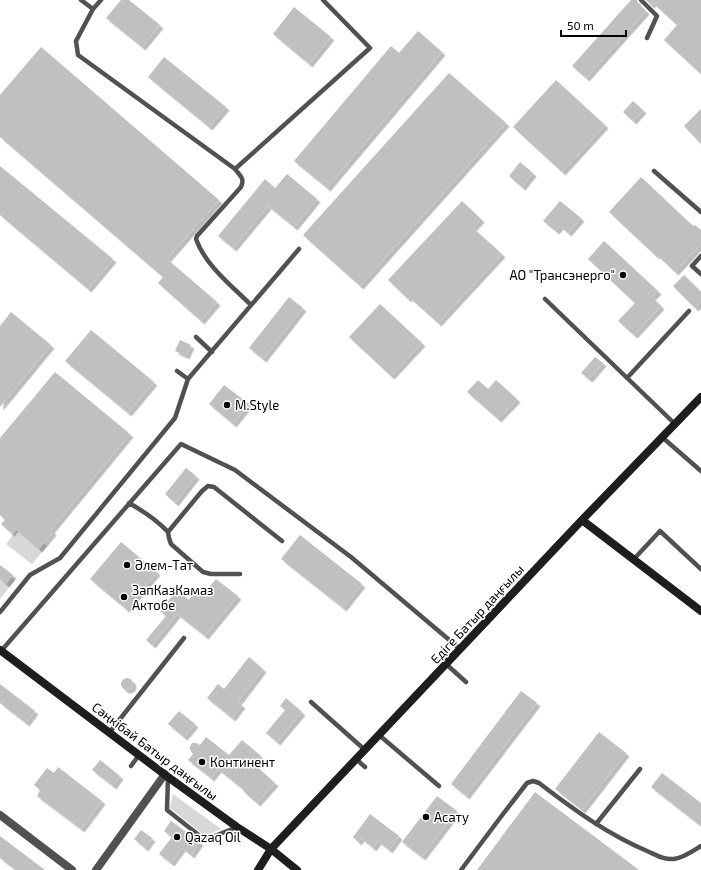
<svg xmlns="http://www.w3.org/2000/svg" width="701" height="870" font-family="'Exo 2',sans-serif">
<style>
.green{fill:#d8d8d8}
.building{fill:#c0c0c0;filter:url(#shadow)}
.lines{fill:none;stroke-linecap:round;stroke-linejoin:round}
.lane{stroke:#515151;stroke-width:4.5}
.street{stroke:#515151;stroke-width:8}
.secondary{stroke:#1e1e1e;stroke-width:8}
.poi-dot{fill:#000;stroke:#fff;stroke-width:1.5}
.labels{text-anchor:middle;stroke-width:3;stroke-linejoin:round;paint-order:stroke}
.poi-label{font-size:13px;fill:#000;stroke:#fff;text-anchor:start}
.street-label{font-size:13px;fill:#000;stroke:#fff}
</style>
<defs>
<filter id="shadow"><feDropShadow dx="3.5" dy="3.5" stdDeviation="0" flood-color="#0004"/></filter>
</defs>
<rect width="100%" height="100%" fill="#fff"/>
<path class="green" d="M21,525L47,546L32,564L6,544Z
M0,568L15,580L0,599Z
M173,794L221,829L205,836L170,808Z"/>
<path class="building" d="M121,0H129L160,25L142,47L106,18Z
M631,0H637L638,3L646,11L586,78L572,66Z
M646,0H701V74L664,40L677,25L653,3L651,5Z
M294,7L331,37L309,64L273,34Z
M418,31L442,52L327,188L294,161L391,46L399,53Z
M41,47L219,200L167,259L217,302L201,321L158,283L163,277L0,137V95Z
M164,57L226,107L209,127L148,77Z
M449,73L506,123L360,286L303,235Z
M556,80L605,125L562,172L513,127Z
M633,101L643,110L633,121L623,112Z
M701,109V144L684,126Z
M520,162L533,173L522,187L509,176Z
M0,166L113,259L88,289L0,215Z
M287,174L317,199L294,227L268,206L233,248L218,236L265,179L275,188Z
M641,177L693,226L695,225L701,230V244L675,272L657,255L656,256L609,212Z
M462,201L481,219L473,228L502,254L438,323L409,297L408,299L388,280Z
M560,201L581,218L568,233L560,226L556,231L543,221Z
M604,241L658,291L652,297L661,306L634,335L618,321L635,303L588,259Z
M684,275L701,292V302L695,308L673,286Z
M289,297L303,308L263,359L249,348Z
M380,304L422,343L391,376L349,337Z
M11,312L51,345L0,407V326Z
M91,330L154,382L128,413L65,361Z
M180,340L191,345L186,356L175,351Z
M595,357L603,363L589,379L581,373Z
M55,372L130,434L51,530L53,532L39,549L15,528L11,533L1,524L5,520L0,515V438Z
M478,380L488,389L496,380L517,399L498,419L467,392Z
M224,385L249,404L233,424L209,404Z
M186,468L196,476L175,503L165,494Z
M300,535L362,584L343,608L281,559Z
M121,542L157,572L126,609L90,579Z
M0,565L13,575L6,584L0,579Z
M216,579L238,596L205,636L177,614L152,645L146,640L166,616L160,611L177,590L189,600L199,587L205,592Z
M249,657L263,669L238,702L242,705L232,718L207,698L218,684L224,689Z
M121 684a6 6 0 1 1 12 0a6 6 0 1 1-12 0Z
M0,684L35,711L26,723L0,703Z
M521,691L537,703L466,796L451,784Z
M286,698L302,712L277,742L266,733L285,710L280,706Z
M179,711L195,724L184,737L168,724Z
M599,732L626,753L582,810L555,789Z
M206,737L229,755L242,740L261,756L254,764L275,783L257,803L243,791L244,790L218,769L211,778L188,760L193,754L190,750V747L192,743H196L200,745Z
M100,760L120,776L113,786L92,770Z
M58,767L102,801L81,829L37,796L40,790L34,785L47,768L54,773Z
M662,773L701,803V826L651,787Z
M535,792L639,870H477Z
M437,796L457,811L422,857L402,842Z
M370,814L399,836L389,850L378,841L373,848L361,838L358,842L353,837Z
M171,821L200,842L191,855L182,848L171,863L159,854L172,837L164,831Z
M141,830L152,838L145,848L134,839Z
M0,836L45,870H16L0,858Z"/>
<g class="lines">
<path class="lane" d="M81,0L93,9
M101,0L93,9L76,41L78,55L235,169L370,48L323,0
M641,0L657,16L647,38
M235,169C240,176 245,178 241,187L197,236L196,239C205,265 232,286 251,305
M654,171L701,212
M701,256L692,266L701,274
M545,299L675,424
M196,337L212,352
M177,371L188,379
M627,378L689,311
M662,437L701,471
M129,503C143,511 157,520 168,532L202,491L208,486L214,487L282,541
M168,532L169,538L171,544L203,572L211,574H240
M633,560L660,531L701,569
M0,612L30,575L60,558L175,418L188,379L299,249
M1,651L181,444L235,470L351,557L460,649
M446,664L466,682
M311,702L365,750
M109,733L184,638
M379,735L439,786
M356,759L365,767
M131,766L139,755
M168,777L167,810L205,840L237,827
M596,824L640,769
M461,870L503,814L527,783L533,781L539,783C573,809 607,834 647,851C656,855 664,860 674,859C683,858 693,851 701,846"/>
<path class="street" d="M0,815L72,870
M96,870L165,774"/>
<path class="secondary" d="M582,520L701,611
M0,650L168,777L237,827L271,849L297,870
M258,870L271,849L582,520L701,397"/>
</g>
<g class="poi-dot">
<circle cx="623" cy="275" r="4"/>
<circle cx="227" cy="405" r="4"/>
<circle cx="127" cy="565" r="4"/>
<circle cx="124" cy="597" r="4"/>
<circle cx="202" cy="762" r="4"/>
<circle cx="426" cy="817" r="4"/>
<circle cx="177" cy="837" r="4"/>
</g>
<g class="labels">
<g class="poi-label">
<text x="615" y="280" text-anchor="end">АО "Трансэнерго"</text>
<text x="235" y="410">M.Style</text>
<text x="135" y="570">Әлем-Тат</text>
<text x="132" y="595">ЗапКазКамаз<tspan x="132" dy="15">Актобе</tspan></text>
<text x="210" y="767">Континент</text>
<text x="434" y="822">Асату</text>
<text x="185" y="842">Qazaq Oil</text>
</g>
<g class="street-label">
<text transform="translate(477 614) rotate(-47)" y="5">Едіге Батыр даңғылы</text>
<text transform="translate(155 751) rotate(37)" y="5">Сәңкібай Батыр даңғылы</text>
</g>
</g>
<path d="M561 30v6h65v-6" fill="none" stroke="#000000" stroke-width="2"/>
<text x="567" y="30" font-size="12" fill="#000000" stroke="#ffffff" stroke-width="3" paint-order="stroke">50 m</text>
</svg>
